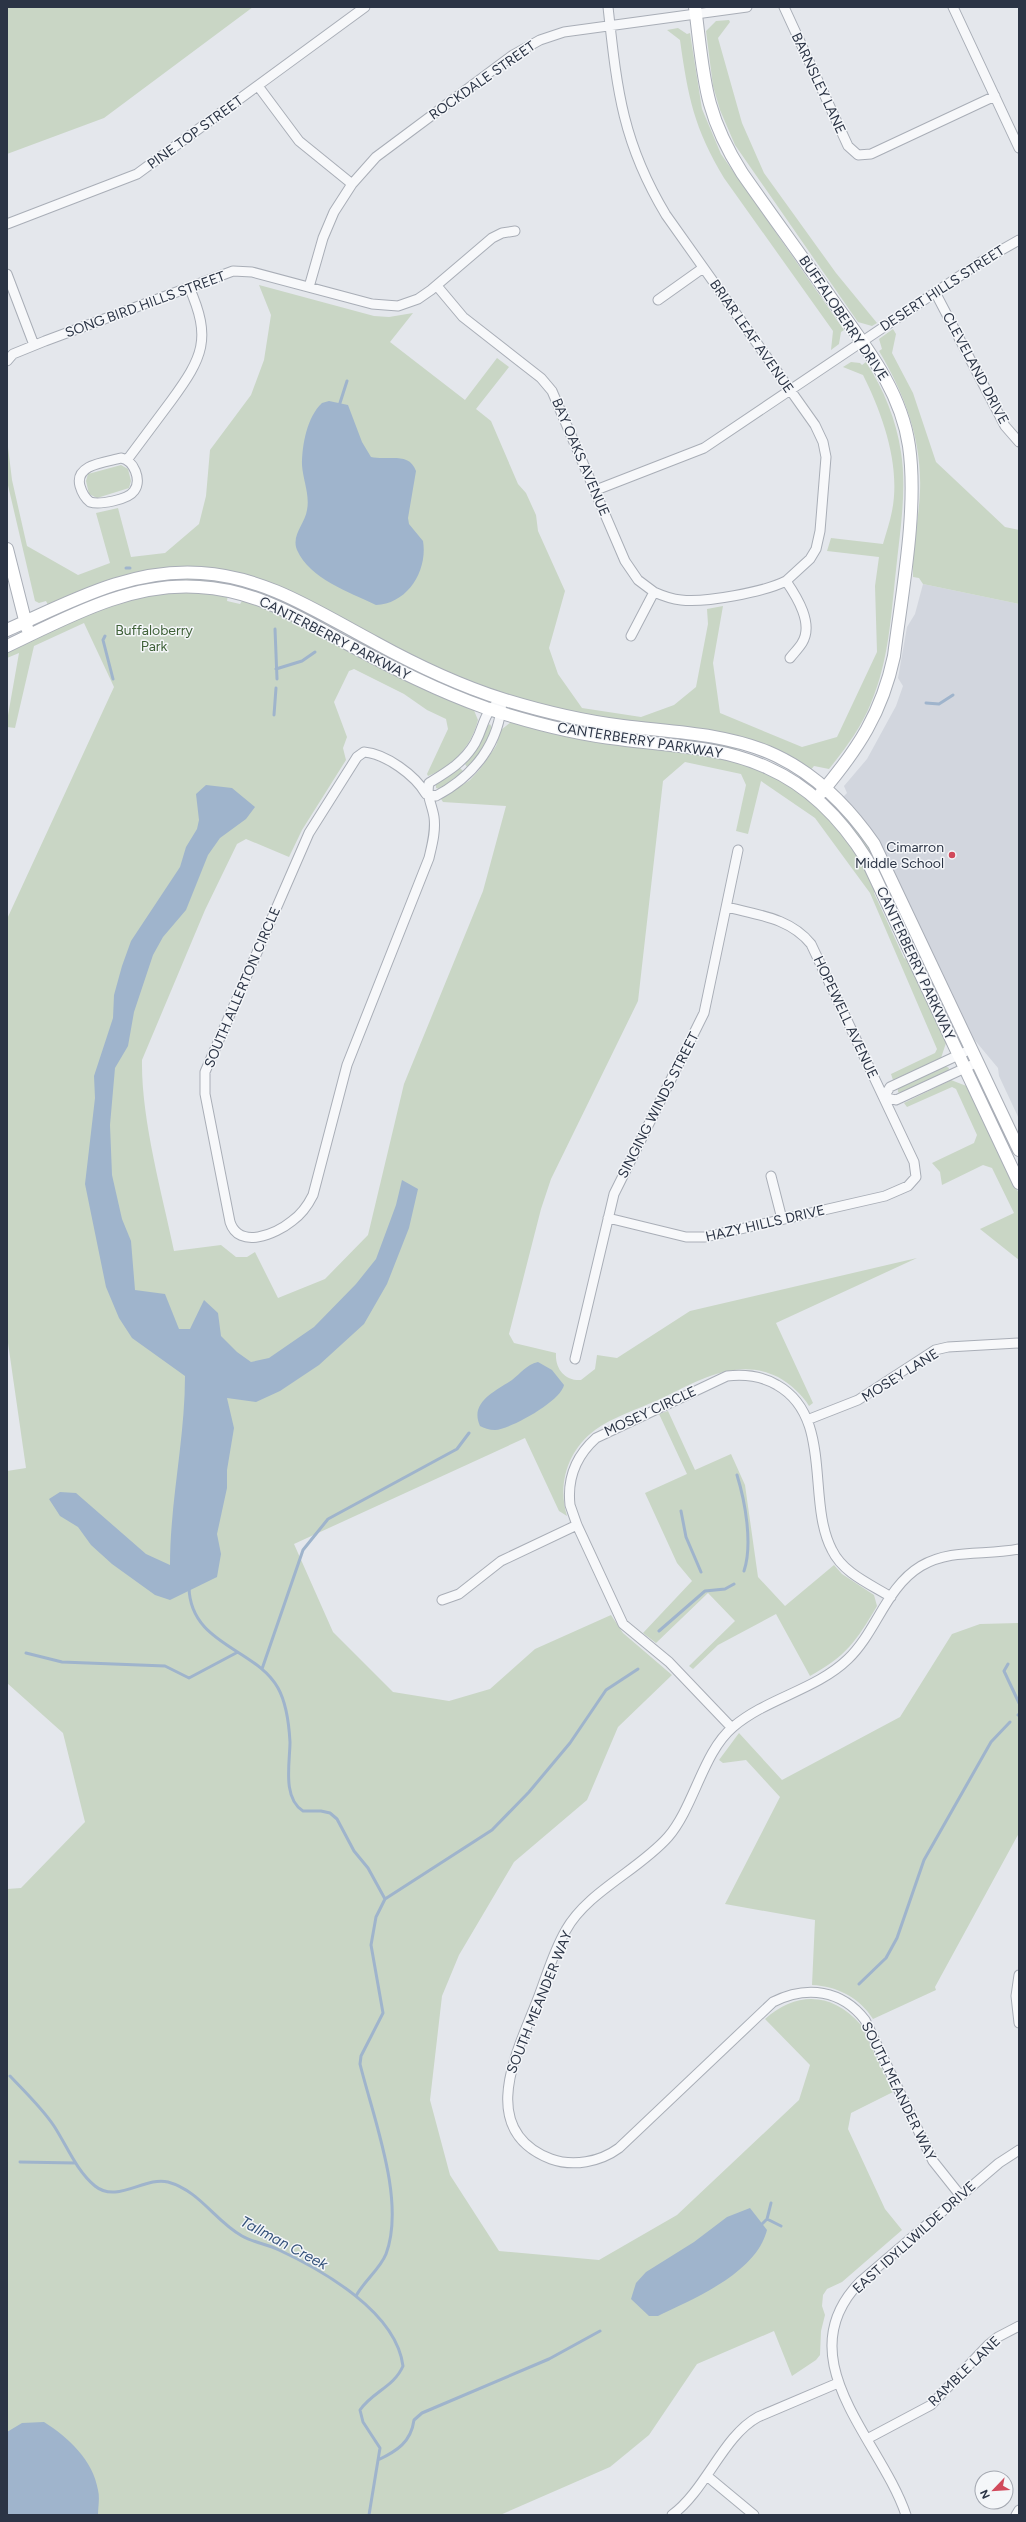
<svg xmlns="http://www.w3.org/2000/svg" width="1026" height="2522" font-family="Figtree,sans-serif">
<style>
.built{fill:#d2d6de}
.green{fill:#c9d6c5}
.water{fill:#9fb4cc}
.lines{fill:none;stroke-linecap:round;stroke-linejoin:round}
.stream{stroke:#9fb4cc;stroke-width:3}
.street-casing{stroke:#a9aeb7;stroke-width:11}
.secondary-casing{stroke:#a9aeb7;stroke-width:14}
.street{stroke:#f7f8fa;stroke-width:9}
.secondary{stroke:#fff;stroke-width:12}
.poi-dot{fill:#d1495b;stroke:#f4f6f9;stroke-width:1.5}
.labels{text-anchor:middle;stroke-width:3;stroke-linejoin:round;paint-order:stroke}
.street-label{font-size:14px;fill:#2b3445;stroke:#f4f6f9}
.park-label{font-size:14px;fill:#3f6138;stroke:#f4f6f9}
.poi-label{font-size:14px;fill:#2b3445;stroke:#f4f6f9;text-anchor:end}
.water-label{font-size:15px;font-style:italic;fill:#34527a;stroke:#f4f6f9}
</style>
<rect width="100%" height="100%" fill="#e4e7ec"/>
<path class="built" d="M923,584L1019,604V1119L999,1076L998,1068L968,1032L882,849L842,798L847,793L844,786L867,759L896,706L903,686L898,678L907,627L915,614Z"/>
<path class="green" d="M7,7H253L104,118L7,154Z
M729,20L730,22L718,38L742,123L764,173L836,273L877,323L872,326L858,322L735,145L720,110L713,86L706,31L716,21Z
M678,28L687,34L690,33L702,109L721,154L844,330L841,332L839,344L831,350L833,331L724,178C694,128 688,97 680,40L667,30Z
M259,285L374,316L389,317L413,313L390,342L465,400L497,358L509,367L476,409L491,421L518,484L526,493L536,515L538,531L565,591L549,648L558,674L582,708L641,717L674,705L696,687L708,624L707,609L723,606L713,663L720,713L802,747L837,737L877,652L875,586L879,557L827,551L831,538L883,544C886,533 890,522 892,511C901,466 883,415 863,375L843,367L851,362L860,363L862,365L866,362C884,390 896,419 901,452C907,491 900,531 896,570C891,615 889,661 871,703C861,728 845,749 829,769L814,766L809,772L777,752L598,719L511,697L443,672L309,602L190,569L49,607L46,601L39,603L35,601L7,481V439L12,480L27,546L78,575L110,563L96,513L118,508L131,557L165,553L199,524L206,496L210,450L251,395L264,360L271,315Z
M893,329L896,334L892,353L913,393L936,462L1005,527L1019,530V604L923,584L919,578L913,577C912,548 919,519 920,491C922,440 905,395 879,351L882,349L879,339Z
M121,465L128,469L131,481L129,488L97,498L89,494L86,481L88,474Z
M180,576L230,581L296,604V607L293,609L198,582L44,622L43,620L119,586Z
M177,591L228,594L227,601L240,604L244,598L260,603L473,708L478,720C472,745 453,767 428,776L427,774L448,729L446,719L427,710L404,694L354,669L349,671L334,702L347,737L343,748L346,760L302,830L289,857L246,839L237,844L205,910L142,1060C141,1119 162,1193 174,1251L221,1245L236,1257H247L255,1252L278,1298L325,1279L368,1235L404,1084L483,891L506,806L443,802L441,799L470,780L480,769L496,746L501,730L511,722L710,754L763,770L809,798L852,844L876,888L874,893L904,958L911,962L947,1040L941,1058L893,1080L891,1074L935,1053L937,1049L870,893L815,818L761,781L748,834L736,831L746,785L741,774L685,762L663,781L638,1001L551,1179L541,1209L509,1334L514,1343L556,1353C555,1369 565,1381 581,1380L595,1369L597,1355L617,1358L690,1311L917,1258L776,1323L813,1403L809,1406C802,1394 790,1384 778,1377C736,1356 696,1382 658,1400C638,1409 613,1417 595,1430C568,1450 557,1484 567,1516L559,1511L525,1438L294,1544L333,1632L393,1692L449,1701L490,1689L535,1649L611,1615L623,1633L672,1675L618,1727L587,1800L514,1862L459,1955L442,1996L430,2100L450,2175L499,2251L599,2260L677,2215L799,2100L810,2065L765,2019C797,1991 832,1992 861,2025L893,2092L851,2113L848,2129L885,2209L902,2230L842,2282L827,2289L823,2295L822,2306L825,2315L821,2331L820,2355L816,2360L792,2376L774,2331L697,2364L649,2435L610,2467L500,2515H7V1889L21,1888L85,1822L63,1733L7,1683V1471L26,1468L7,1336V919L114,687L84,623L34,646L15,728L7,727V721L19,653L7,658V651L120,600Z
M530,712L719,741L770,757L797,774L767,758L743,750L564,726L529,715Z
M490,724L492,728C487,743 479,757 467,767L465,764L474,752L487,726Z
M460,768L464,772L439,789L436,788V784Z
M833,804H836L869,844L889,886L888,887L833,807Z
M945,1066L949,1068L948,1072L901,1094L898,1092V1088Z
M951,1080L969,1087L1019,1194V1260L980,1229L1014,1213L992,1168L983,1165L942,1185L940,1172L932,1163L974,1143L977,1135L956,1089L952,1087L907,1107L904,1103Z
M668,1411L695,1470L731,1454L745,1485L758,1577L785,1606L834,1565L842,1574L874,1595L877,1606C855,1643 847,1655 810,1676L776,1614L718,1645L693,1669L689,1666L735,1621L708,1593L656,1643L643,1633L692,1581L677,1563L645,1493L687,1474L659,1414Z
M1019,1623V1833L935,1987L936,1990L873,2019C860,1998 837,1986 812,1985L815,1920L725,1904L780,1797L746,1760L723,1763L719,1760L739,1733L782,1780L900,1717L952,1634L980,1624Z"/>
<path class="water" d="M329,401L348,405L362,442L371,457C388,461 409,451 416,471L408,518L409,524L423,541C428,571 407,604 376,605C349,592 310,579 297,550C291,535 305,524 307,510C310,495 303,480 302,465C302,445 307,417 322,403Z
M206,785L232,788L255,807L246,819L220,838L208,855L186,910L163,937L153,955L134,1012L128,1046L115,1068L110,1125L112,1175L122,1219L131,1241L135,1290L165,1294L179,1329H190L204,1300L218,1313L221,1336L237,1352L251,1362L269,1358L314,1327L356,1284L376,1259L396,1205L402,1180L418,1189L409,1228L387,1284L364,1324L319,1365L280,1391L256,1402L227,1398L234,1428L227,1470V1488L217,1534L221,1554L217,1577L170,1600L155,1595L112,1564L91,1545L78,1527L60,1516L49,1499L60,1492L76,1493L146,1554L170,1565C170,1501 185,1440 185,1376L132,1338L119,1318L106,1287L85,1184L95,1098L94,1076L113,1018L114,995L122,966L131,941L180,867L186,847L197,829L199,820L196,794Z
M538,1362L552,1370L564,1385C561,1401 511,1429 495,1430C489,1430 484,1428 480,1426C469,1402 496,1391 512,1380C521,1373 526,1365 538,1362Z
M750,2208L767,2230C756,2273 695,2298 658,2316H649L631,2299L636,2283L646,2272L694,2242L727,2217Z
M44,2422C68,2437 93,2460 98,2490C100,2498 98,2507 98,2515H7V2432L22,2423Z"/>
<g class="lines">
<path class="stream" d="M339,406L347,381
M126,568H130
M275,629L277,679
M105,636L103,640L113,679
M276,669L302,661L315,652
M926,703L939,704L953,695
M274,715L276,688
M737,1475C745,1501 753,1544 744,1571
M681,1511L686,1537L701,1572
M189,1587C190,1645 256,1648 278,1688C287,1704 289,1724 290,1742C290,1762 282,1798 303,1811H321L330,1813L337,1819L354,1851L368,1868L385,1899L376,1917L371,1945L383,2013L361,2056L360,2064C373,2117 406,2201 386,2254C380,2269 364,2281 356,2296
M659,1631L705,1591L725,1589L734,1584
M26,1653L62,1662L165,1666L189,1678L236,1653
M1008,1664L1004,1671L1019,1703
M262,1669L303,1550L328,1519L457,1449L469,1433
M1018,1715L1019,1714
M385,1899L492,1830L529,1792L570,1743L606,1690L638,1669
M859,1984L886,1958L897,1938L924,1860L991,1742L1010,1722
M10,2076C25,2092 42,2108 54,2126C67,2146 76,2170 95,2186C117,2204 145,2176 168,2182C200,2191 215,2221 242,2236C254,2243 268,2244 279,2250C324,2271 396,2312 403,2366C394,2387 372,2392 360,2410L363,2422L380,2448L369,2515
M20,2162L75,2163
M767,2219L771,2203
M760,2226L767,2219L781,2226
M378,2460C397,2451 411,2442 414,2420L422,2413L549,2359L600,2331"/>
<g class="street-casing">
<path id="street" d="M608,7C617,89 622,142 666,215L815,425L823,442L826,457L820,531L816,549L810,559L786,581C797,597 814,624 802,643C799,648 794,653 790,658
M784,7L848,146L858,155L871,154L995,96
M953,7L1019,148
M258,86L299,141L352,184
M7,224L137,174L365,7
M7,274L34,345
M437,286L463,317L541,378L552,391L625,561L638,580L654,592
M309,287L323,238L334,212L352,184L376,157L513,55L540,40L564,32L747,7
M935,292L1005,426L1019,442
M658,300L703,268
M7,361L13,354L45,341L233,271L252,272L372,304L398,306L418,299L431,290L492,238L502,233L515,231
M121,458C134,460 142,480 134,491C128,500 99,505 90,502C85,498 82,493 80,486C74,464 107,462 121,458Z
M127,460C142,440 156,421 171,401C203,357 212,339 189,287
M596,490L704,448L982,261L1019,240
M631,636L654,592C663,596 671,599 681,600C705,603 764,592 786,581
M502,699C481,715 486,723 475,743C464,762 447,772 429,783C426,796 432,804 434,817C436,831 432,845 429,858L347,1065L313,1195C308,1205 302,1214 292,1221C276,1234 239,1250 230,1222L205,1094V1072L309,833L357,757L364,752C386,754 415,775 426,794L436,796C474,776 500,743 502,699
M965,1052L890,1087L884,1097L896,1100L978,1062
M771,1176L782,1219
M608,1218L686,1237H705L885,1196L908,1186L916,1177L914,1162L811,944C790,918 758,915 727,907
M575,1359L614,1194L704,1013L738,850
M807,1420L858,1400L935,1350L948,1347L1019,1343
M442,1600L459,1594L501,1561L577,1525
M732,1728L669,1662L623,1624L577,1525L570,1505C567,1478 576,1456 596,1438L727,1376C745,1374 762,1376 777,1385C834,1417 806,1501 832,1550C843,1573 870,1584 891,1597
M1019,1975L1016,1996L1019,2023
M960,2195L933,2161L865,2020C842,1990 807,1985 773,2002L619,2148C600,2162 573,2167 551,2159C476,2130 517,2052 537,2001C546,1978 553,1952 566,1930C587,1892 639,1870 668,1837C694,1807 703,1752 733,1727C767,1698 816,1690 848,1659C877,1631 886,1587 921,1566C952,1548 986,1556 1019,1549
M867,2439L931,2405L988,2345L998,2337L1019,2326
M707,2476L754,2515
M672,2515C706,2490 723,2436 758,2417L838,2383
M906,2515C881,2440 785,2359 860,2282L999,2163L1019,2150
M1016,2515L1019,2510"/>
</g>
<g class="secondary-casing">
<path id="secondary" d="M695,7C704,76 703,112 742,173C772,216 803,258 833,301C865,346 901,390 909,446C918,509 902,592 894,656C882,713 858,749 821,793
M7,549L27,628
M7,630C70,602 130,568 201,573C267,577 319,613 376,643C416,665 458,685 502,699C541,711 582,721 623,726C672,732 722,733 768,752C813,771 847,805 874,844L1019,1150
M7,646C68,617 130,582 199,587C256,590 300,618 348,644C393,668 438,691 486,708C529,722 574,734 619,739C670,746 721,746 768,768C811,787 842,820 867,860L1019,1183"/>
</g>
<use href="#street" class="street"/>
<use href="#secondary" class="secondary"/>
</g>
<circle class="poi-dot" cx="952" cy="855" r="4"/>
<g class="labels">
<g class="street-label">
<text transform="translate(482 80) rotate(-35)" y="5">ROCKDALE STREET</text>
<text transform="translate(819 83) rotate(65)" y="5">BARNSLEY LANE</text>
<text transform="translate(195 132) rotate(-36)" y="5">PINE TOP STREET</text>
<text transform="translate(942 288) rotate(-33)" y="5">DESERT HILLS STREET</text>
<text transform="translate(145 304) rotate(-20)" y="5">SONG BIRD HILLS STREET</text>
<text transform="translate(844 318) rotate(56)" y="5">BUFFALOBERRY DRIVE</text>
<text transform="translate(752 336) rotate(55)" y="5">BRIAR LEAF AVENUE</text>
<text transform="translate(976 368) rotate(62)" y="5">CLEVELAND DRIVE</text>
<text transform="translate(581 457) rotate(67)" y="5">BAY OAKS AVENUE</text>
<text transform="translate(335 638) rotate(27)" y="5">CANTERBERRY PARKWAY</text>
<text transform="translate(640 740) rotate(9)" y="5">CANTERBERRY PARKWAY</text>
<text transform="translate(916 963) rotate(65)" y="5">CANTERBERRY PARKWAY</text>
<text transform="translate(242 987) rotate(-67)" y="5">SOUTH ALLERTON CIRCLE</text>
<text transform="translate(846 1017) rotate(65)" y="5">HOPEWELL AVENUE</text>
<text transform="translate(658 1105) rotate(-63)" y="5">SINGING WINDS STREET</text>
<text transform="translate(765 1223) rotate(-13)" y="5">HAZY HILLS DRIVE</text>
<text transform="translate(900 1375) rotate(-32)" y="5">MOSEY LANE</text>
<text transform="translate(650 1411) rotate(-25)" y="5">MOSEY CIRCLE</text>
<text transform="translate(539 2002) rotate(-68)" y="5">SOUTH MEANDER WAY</text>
<text transform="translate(899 2091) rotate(64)" y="5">SOUTH MEANDER WAY</text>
<text transform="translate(914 2237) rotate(-42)" y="5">EAST IDYLLWILDE DRIVE</text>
<text transform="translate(964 2371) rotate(-44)" y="5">RAMBLE LANE</text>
</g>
<g class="park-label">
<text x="154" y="635">Buffaloberry<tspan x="154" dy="16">Park</tspan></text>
</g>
<g class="poi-label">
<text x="944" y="852">Cimarron<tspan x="944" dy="16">Middle School</tspan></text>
</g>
<g class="water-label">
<text transform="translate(284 2243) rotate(28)" y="5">Tallman Creek</text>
</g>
</g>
<rect width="1026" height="2522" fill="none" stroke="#2b3445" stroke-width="16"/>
<g transform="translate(994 2490) rotate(245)"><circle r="19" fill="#f4f6f9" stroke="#a4a8b1"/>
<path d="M0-3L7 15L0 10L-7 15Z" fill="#d1495b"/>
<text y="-6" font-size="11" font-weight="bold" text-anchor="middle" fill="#2b3445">N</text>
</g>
</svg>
